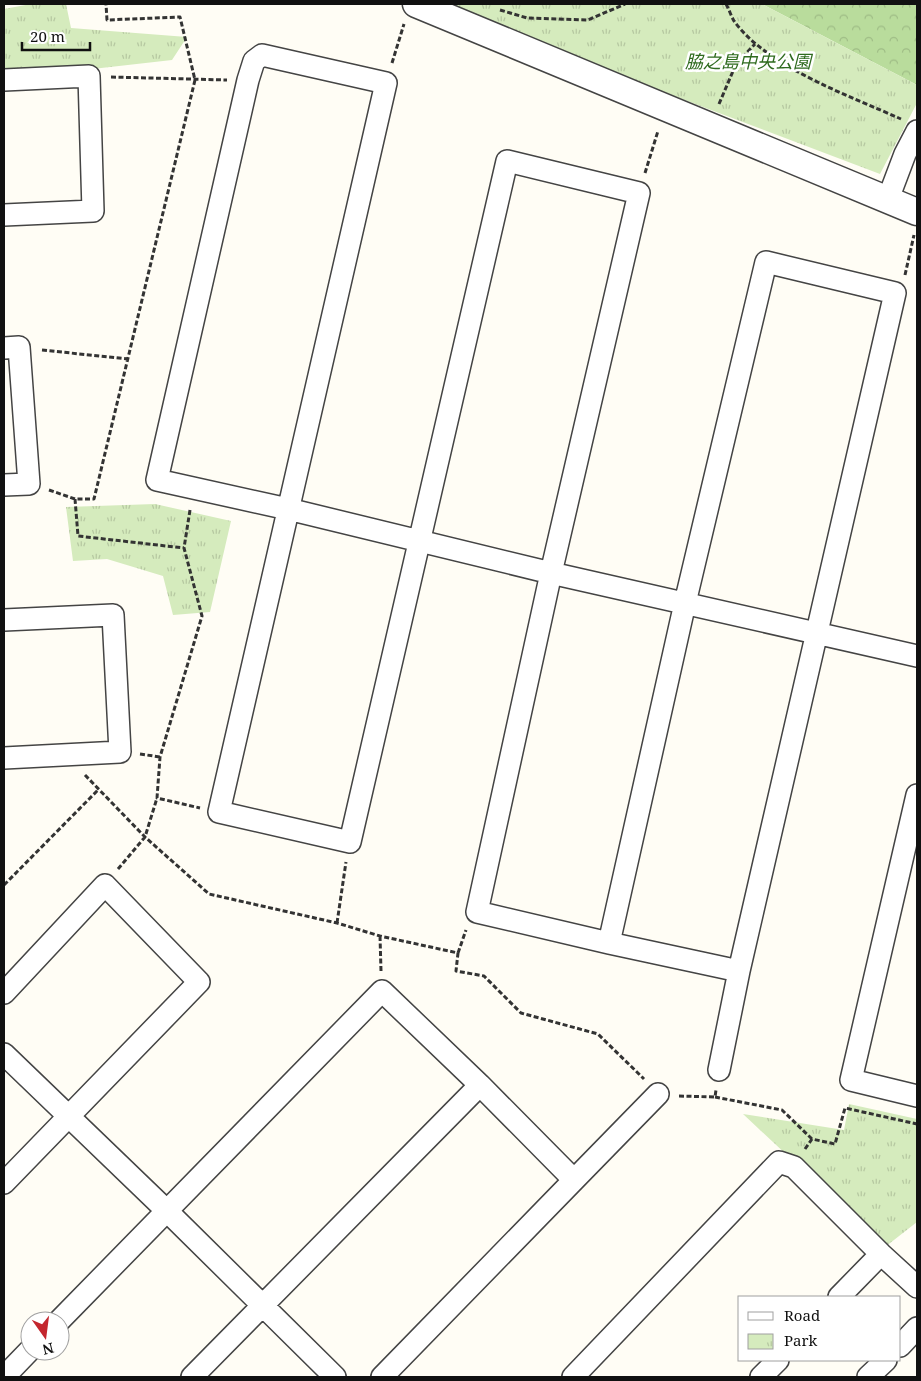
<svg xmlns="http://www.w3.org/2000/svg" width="921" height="1381" font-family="'Noto Serif','Noto Sans JP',serif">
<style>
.forest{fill:url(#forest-crowns)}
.park{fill:url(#park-tufts)}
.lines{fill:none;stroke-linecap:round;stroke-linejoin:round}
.minor-casing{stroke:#444;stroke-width:24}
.tertiary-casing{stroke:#444;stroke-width:29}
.path{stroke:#333;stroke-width:3;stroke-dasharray:5 2.5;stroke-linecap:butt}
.minor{stroke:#fff;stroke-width:21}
.tertiary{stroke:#fff;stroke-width:26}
.labels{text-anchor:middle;stroke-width:5;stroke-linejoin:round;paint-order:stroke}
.park-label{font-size:18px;font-style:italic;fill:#2f6b1f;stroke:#fff}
</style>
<defs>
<pattern id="forest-crowns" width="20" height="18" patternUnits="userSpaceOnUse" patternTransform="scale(1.25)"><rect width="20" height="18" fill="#b9dc9c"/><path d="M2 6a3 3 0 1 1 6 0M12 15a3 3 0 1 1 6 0" fill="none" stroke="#9ebc85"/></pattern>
<pattern id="park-tufts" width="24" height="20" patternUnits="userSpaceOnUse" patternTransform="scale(1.25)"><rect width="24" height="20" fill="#d5ebbd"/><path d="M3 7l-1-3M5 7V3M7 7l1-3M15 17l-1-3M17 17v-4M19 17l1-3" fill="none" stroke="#b6c8a1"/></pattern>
</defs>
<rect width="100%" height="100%" fill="#fffdf5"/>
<path class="forest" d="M762,4H917V85Z"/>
<path class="park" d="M31,4H66L71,28L187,37L172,60L4,79V9Z
M431,4H762L917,85V103L880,174Z
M155,504L231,521L210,612L173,615L163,576L107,559L73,561L66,507Z
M849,1104L917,1119V1222L885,1247L743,1114L844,1130Z"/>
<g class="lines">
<g class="minor-casing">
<path id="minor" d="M4,80L89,76L93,211L4,215
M888,199L905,154L917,131
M4,348L19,347L29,484L4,485
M4,620L113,615L120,752L4,758
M917,795L851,1080L917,1096
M609,943L685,603L766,262L895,293L739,971L719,1070
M739,971L609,943L477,912L551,573L639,193L507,161L350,842L219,812L386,83L262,55L254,61L248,80L157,480L288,509L551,573L917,656
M4,993L105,885L199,982L4,1183
M4,1054L167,1211L335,1377
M839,1297L881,1254
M59,1321L382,991L480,1085L574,1180L658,1094
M900,1346L917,1328
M4,1377L30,1350
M192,1377L480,1085
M382,1377L574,1180
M573,1377L779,1162L794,1167L881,1254L917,1287
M761,1377L778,1360
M868,1377L886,1360"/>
</g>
<g class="tertiary-casing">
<path id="tertiary" d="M416,4L917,212"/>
</g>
<path class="path" d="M726,4C729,9 731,16 734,21C767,67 850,96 901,119
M500,10L527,18L588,20L625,4
M392,63L404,24
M111,77L227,80
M719,104L736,64L755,44
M645,173L658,131
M905,275L914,235
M42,350L128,359
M49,490L75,499H94L195,80L180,17L107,20L106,4
M75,499L78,536L184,548
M190,510L184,548L202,616L160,757L157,798L200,808
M140,754L160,757
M85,775L145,837L209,894L337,923L380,936L458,953L456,971L484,976L521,1013L598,1034L644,1079
M118,869L145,837L157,798
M4,885L98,790
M337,923L346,862
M380,936L381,971
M458,953L466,930
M679,1096L715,1097L716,1090
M715,1097L782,1110L812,1139
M805,1149L812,1139L835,1144L845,1108L917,1124"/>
<use href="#minor" class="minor"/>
<use href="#tertiary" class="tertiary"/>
</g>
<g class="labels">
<g class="park-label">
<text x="748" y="68">脇之島中央公園</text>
</g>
</g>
<rect width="921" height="1381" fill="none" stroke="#111111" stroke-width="10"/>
<rect x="738" y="1296" width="162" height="65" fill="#ffffff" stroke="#a0a0a0"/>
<rect x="748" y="1312" width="25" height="8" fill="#ffffff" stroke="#a0a0a0"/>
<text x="784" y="1321" font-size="15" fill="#111111">Road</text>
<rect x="748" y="1334" width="25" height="15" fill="url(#park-tufts)" stroke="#a0a0a0"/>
<text x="784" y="1346" font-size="15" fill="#111111">Park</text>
<g transform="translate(45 1336) rotate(166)"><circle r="24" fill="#ffffff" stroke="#a0a0a0"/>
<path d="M0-4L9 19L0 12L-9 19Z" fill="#c4262e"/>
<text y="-8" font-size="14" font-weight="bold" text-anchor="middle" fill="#111111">N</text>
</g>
<path d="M22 42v8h68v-8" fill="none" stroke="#111111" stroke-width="2.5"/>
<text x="30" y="42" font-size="15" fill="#111111" stroke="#ffffff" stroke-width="4" paint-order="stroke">20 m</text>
</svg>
